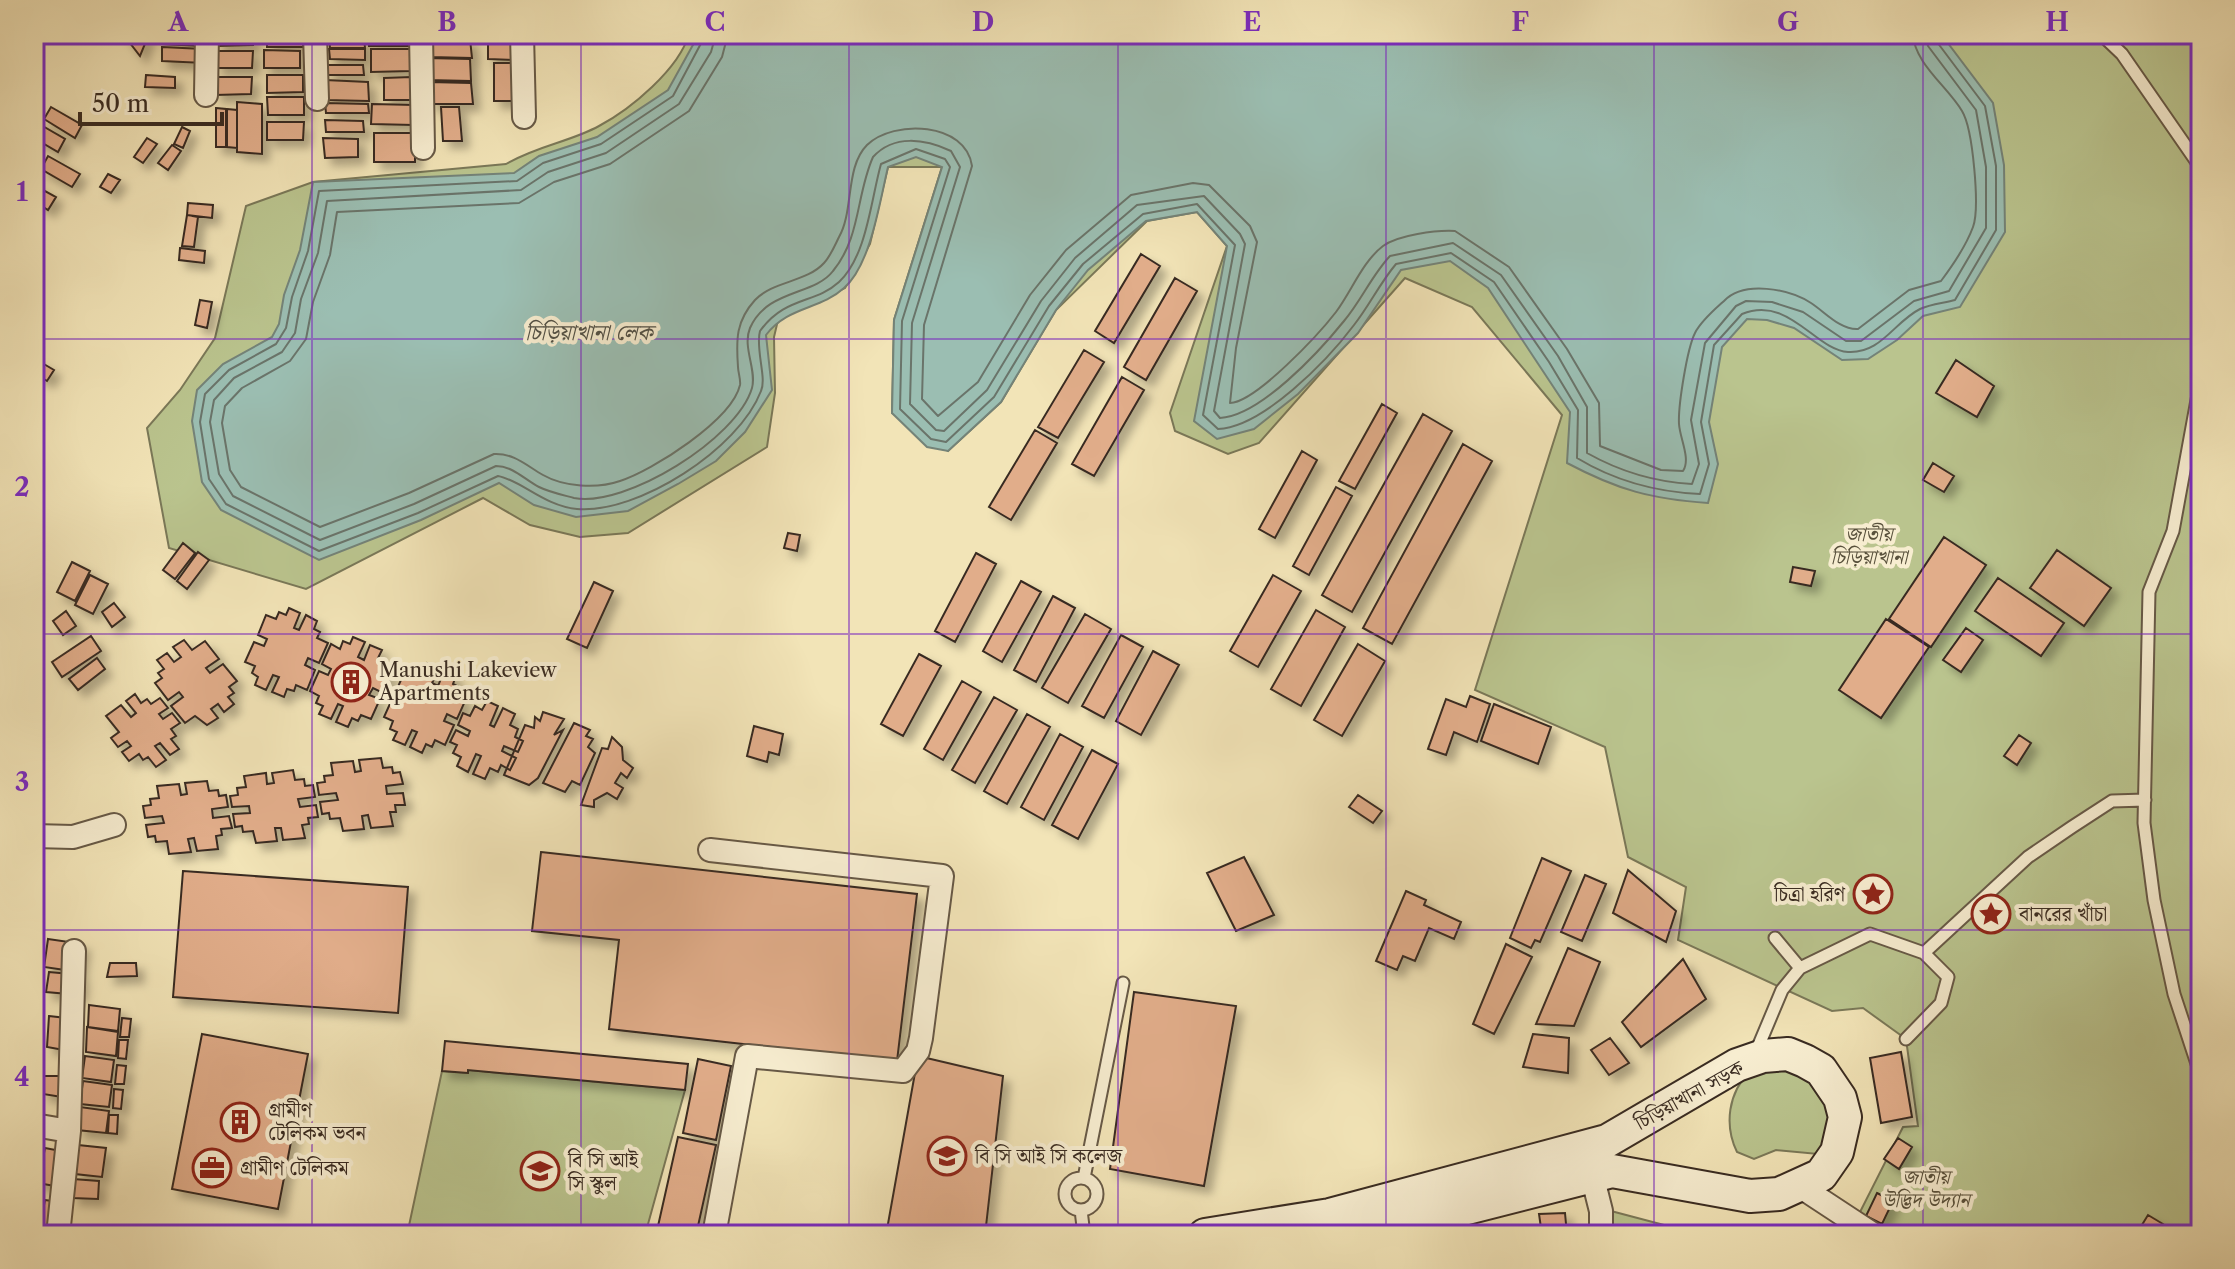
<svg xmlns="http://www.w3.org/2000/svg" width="2235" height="1269" font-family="'Libre Caslon Text','Noto Serif Bengali',serif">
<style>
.green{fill:#bac48e;stroke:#7a7858;stroke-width:2}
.water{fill:#9bbeb2;stroke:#748378;stroke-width:2}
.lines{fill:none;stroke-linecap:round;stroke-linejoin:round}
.shore{stroke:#6a746a;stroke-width:2}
.building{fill:#e1ad8a;stroke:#392b21;stroke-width:2;filter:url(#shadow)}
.lane-casing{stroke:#675946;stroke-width:15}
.street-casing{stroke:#675946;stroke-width:26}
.secondary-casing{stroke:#392b21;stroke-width:36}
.lane{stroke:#f7edd0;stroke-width:11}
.street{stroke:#f7edd0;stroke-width:22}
.secondary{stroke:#f7edd0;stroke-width:32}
.grid{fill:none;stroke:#7b2cbf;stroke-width:2;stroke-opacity:0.55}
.labels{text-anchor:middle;stroke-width:8;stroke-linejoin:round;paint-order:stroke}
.park-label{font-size:20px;font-style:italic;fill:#59513c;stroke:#f7edd0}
.poi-label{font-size:20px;fill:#392b21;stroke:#f7edd0;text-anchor:start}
.street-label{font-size:20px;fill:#392b21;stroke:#f7edd0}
.water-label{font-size:22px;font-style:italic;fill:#525045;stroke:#f7edd0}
.neatline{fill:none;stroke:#7b2cbf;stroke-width:3}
.grid-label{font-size:26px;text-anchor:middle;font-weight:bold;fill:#7b2cbf}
</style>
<defs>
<filter id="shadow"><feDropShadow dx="7" dy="7" stdDeviation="4" flood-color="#0004"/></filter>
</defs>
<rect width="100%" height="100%" fill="#f2e4b7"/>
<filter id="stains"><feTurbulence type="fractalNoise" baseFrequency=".0025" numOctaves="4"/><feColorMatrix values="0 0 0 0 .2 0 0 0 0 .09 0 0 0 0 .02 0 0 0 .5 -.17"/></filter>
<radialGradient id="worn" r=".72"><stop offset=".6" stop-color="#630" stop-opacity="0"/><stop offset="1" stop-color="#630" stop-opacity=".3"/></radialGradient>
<path class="green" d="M689,34H2201V1235H1844L1855,1222L1903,1127L1918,1126L1906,1039L1863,1008L1832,1011L1678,940L1686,887L1628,857L1605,747L1475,690L1562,415L1472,307L1405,278L1259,443L1228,454L1175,431L1170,413L1227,246L1197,212L1147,221L1056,310L1001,402L948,451L892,413L894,320L942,167H888L870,244L845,288L778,320L774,337L775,393L767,447L628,533L580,537L530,525L483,498L306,589L169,548L147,428L180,390L215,338L246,206L313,182L506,164C539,145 570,142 599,126C631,109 679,69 689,34Z
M468,1070L685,1090L645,1235H407L442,1071L467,1073Z
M1794,1070L1819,1090L1833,1123L1818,1154L1776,1150L1754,1159L1737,1152C1724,1125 1728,1093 1750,1071Z
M1611,1211L1664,1225L1765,1235H1613Z"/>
<path class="water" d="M699,34H1630L1637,37L1641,34H1941L1993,103L2004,165L2005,232L1960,307L1923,316L1897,340L1868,359L1842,360L1794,328L1767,320L1747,319L1722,347L1709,422L1718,464L1708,503C1651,499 1618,490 1567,463L1570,412L1488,288L1450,261L1401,270L1358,333L1298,394L1254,429L1217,439L1194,421L1227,246L1197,212L1146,221L1088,270L1056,310L1001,402L948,451L927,447L892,413L894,320L942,167L916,157L888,167C880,200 871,265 844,288C820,310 788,306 766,335L772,390L745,432L716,461L678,484L628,511L576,517L534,505L499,483L421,520L319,560L221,510L202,482L192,421L197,390L223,364L272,337L279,324L284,295L300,250L313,182L514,173L539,156L597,137L668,90Z"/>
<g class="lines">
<path class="shore" d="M706,34L673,96L601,144L543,163L517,181L319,191L308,251L292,297L286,328L276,344L229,370L205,394L200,422L209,479L226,504L319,551L418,513L498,476C521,480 544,506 577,509C638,514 739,449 761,391C767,378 755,348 760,331C785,296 815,304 839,282C867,256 871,199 881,164L916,149L945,159L950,167L902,321L900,409L931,439L946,442L994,397L1049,306L1083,264L1143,214L1197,204L1235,245L1203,415L1218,429C1263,427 1327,361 1354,325C1369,306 1380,283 1396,264L1451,253L1494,282L1549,362L1578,410L1577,458C1615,481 1655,492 1700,494L1709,464L1701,422L1714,345L1742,314C1789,295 1815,350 1848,352C1881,354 1894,322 1920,309C1930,304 1944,303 1955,300L1996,230V166L1985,106L1937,42L1935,34
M716,34L711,52L679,104L606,153L548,172L521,190L327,201L318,253L301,299L295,333L282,352L234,378L214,400L210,422L219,474L233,496L320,540L414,504L496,466C513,466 525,480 539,487C549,492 563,495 574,498C625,508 737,439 752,388C757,370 742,347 750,328C767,289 814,296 833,271C861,237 856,195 873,157C894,134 925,139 951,151L960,167L912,323L910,404L936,430L944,431L987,390L1041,301L1075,258L1137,205L1204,196L1240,234L1245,244L1214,411L1220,418C1260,416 1319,352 1344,321C1361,301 1372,275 1390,256L1453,243L1501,275L1558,356L1587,407V453C1619,471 1655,482 1692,484L1699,464L1691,420L1705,343L1736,306L1746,301L1772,302L1803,312L1846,341H1861L1914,301L1949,291L1986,228V167L1976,110L1928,46L1925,34
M728,34L722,57L689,111L610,164L554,182L519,203L337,212L330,255L313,302L306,339L290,361L242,388L225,406L222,423L230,470L241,487L320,527L409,493L494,454C514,453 527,466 543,475C564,487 597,489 620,481C652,471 732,420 740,385C741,380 738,372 738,367C736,339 736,321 755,300C773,281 807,282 824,263C830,257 835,245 839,237C854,211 845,167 867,145C894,119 966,122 972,166L924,325L922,399L938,416L978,382L1030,295L1066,250L1131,195L1193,183L1209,185L1250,226L1257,242L1236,348L1230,403C1256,402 1319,334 1336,312C1351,292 1363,261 1383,246C1398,235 1436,230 1455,231L1509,267L1567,349L1599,403L1600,446L1661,470L1683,471C1691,459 1680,439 1679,424C1678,406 1687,349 1695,333C1701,321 1714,310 1724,301C1744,280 1789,289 1811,303C1825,312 1840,330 1858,329L1909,290L1941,281C1953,265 1966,246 1973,227C1980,208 1973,129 1962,111C1948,87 1914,63 1913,34"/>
</g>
<path class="building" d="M123,34H149L140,56Z
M160,34H202V46L160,44Z
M217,34H253V45L217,46Z
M267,34H304L303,47H267Z
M369,34H411L410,46H369Z
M329,37L364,38L365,48H330Z
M429,38L470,39L472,58L430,57Z
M488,42H515L514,60L488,59Z
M162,47L203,49L204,63L162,61Z
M329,49H365V60L330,59Z
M371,49H411V71L371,72Z
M264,50L300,51V68H264Z
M216,51H253L252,68H216Z
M426,58L470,59L471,81L427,80Z
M494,63H514V101H494Z
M328,65H363L364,75H328Z
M146,75L175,77V88L145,87Z
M267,75H303V92L267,93Z
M215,77H252L251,94L215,95Z
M411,77V100H384V78Z
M325,80L368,82L369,101L325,100Z
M429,82L471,83L473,104H430Z
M267,97H304V115H268Z
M237,102L262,104V154L237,152Z
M325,103L368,104L369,113H326Z
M372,104L415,105L414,125L371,124Z
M51,107L82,125L75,138L44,119Z
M441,107H459L462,141H443Z
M216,108L226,109V147H216Z
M227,109L237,110V148L227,147Z
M325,120L363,121L364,132H326Z
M34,121L65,139L58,152L34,138Z
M267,122H304L303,140H267Z
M182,127L190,131L183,148L174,144Z
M374,133H415V162H374Z
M147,138L157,144L143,163L134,157Z
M323,138L358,139V157L325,158Z
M172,145L181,151L168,170L158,163Z
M48,156L80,174L72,187L41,169Z
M108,174L120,180L111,193L100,187Z
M34,185L56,197L48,210L34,201Z
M188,203L213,205L212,218L187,215Z
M187,215L198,217L194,247L182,246Z
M180,248L205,251L204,263L179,260Z
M1141,254L1160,266L1114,343L1095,331Z
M1175,278L1197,291L1146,380L1124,367Z
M200,300L212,302L207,328L195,325Z
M1084,350L1104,362L1058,438L1038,427Z
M37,360L54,370L47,381L34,373Z
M1956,360L1994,386L1977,417L1936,393Z
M1122,377L1144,390L1094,476L1072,464Z
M1382,404L1397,413L1355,489L1339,481Z
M1423,414L1452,431L1352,612L1322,595Z
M1035,430L1057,443L1011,520L989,507Z
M1463,444L1492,461L1392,644L1363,628Z
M1302,451L1317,460L1275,538L1259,529Z
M1933,463L1954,476L1944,492L1923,480Z
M1336,487L1352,496L1309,575L1293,566Z
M788,533L800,535L797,551L784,548Z
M1944,537L1986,565L1931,647L1889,619Z
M183,543L195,553L175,579L163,570Z
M2057,550L2111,588L2084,626L2030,588Z
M198,552L209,560L187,589L177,581Z
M976,553L996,564L955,642L935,631Z
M72,562L90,571L75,601L57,592Z
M1793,567L1815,571L1811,586L1790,582Z
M90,575L108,584L93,614L75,605Z
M1273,575L1301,591L1258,667L1230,651Z
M1998,578L2064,623L2041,656L1975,611Z
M1021,581L1041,592L1002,662L983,651Z
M594,582L613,591L587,648L567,639Z
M1053,596L1075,608L1036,682L1014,670Z
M114,603L125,617L112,627L102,612Z
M289,608L300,613L294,628L299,630L306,615L317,621L314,629L320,632L317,638L328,643L319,663L308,658L305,665L315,670L307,690L296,685L294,691L287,689L284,697L272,692L279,677L273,675L266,690L255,685L258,677L252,673L255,666L245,662L254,642L264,646L267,639L258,635L266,615L276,619L279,612L286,615Z
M1316,610L1345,627L1301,706L1271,689Z
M66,611L76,626L63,635L53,621Z
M1085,614L1111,629L1068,703L1042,688Z
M1886,619L1929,647L1881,718L1839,690Z
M1966,628L1983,640L1961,672L1943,660Z
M1121,635L1143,647L1104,718L1082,706Z
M91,636L101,651L62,677L52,662Z
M353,637L365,642L358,657L364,660L370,645L382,650L378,658L384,661L381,668L392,673L383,693L373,688L369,695L380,699L371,719L361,715L358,721L352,718L348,727L336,722L343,706L338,704L331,719L319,714L323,706L316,703L319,696L310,691L319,671L328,675L331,669L322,664L331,644L340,649L343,641L350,644Z
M184,640L192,650L205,641L219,659L206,668L210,673L223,664L237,681L229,687L234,693L228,697L234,704L224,712L218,704L211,709L218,718L207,725L195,716L185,723L171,706L183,697L179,692L168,700L155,683L162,678L158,673L164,669L157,660L167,653L174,662L181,657L173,647Z
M1358,644L1385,661L1342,736L1314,720Z
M1153,651L1179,665L1141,735L1116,721Z
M919,654L941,666L903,736L881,724Z
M97,658L105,669L78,690L69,679Z
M427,663L439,669L432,683L438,686L444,671L456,676L453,684L459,687L456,694L466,699L457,719L447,714L444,721L454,725L445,745L435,740L432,747L426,744L422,753L410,747L417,732L412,730L405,745L393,740L397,732L390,729L393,721L384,717L393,697L402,701L405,695L396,691L405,671L414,675L417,667L424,670Z
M962,681L981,692L943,760L924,749Z
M135,694L141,703L147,699L151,704L160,698L168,708L159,714L163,719L172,713L180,723L171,729L176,736L171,739L179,749L170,755L160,743L155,746L166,760L156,767L148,757L143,760L139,754L129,761L122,752L131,746L127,741L118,747L111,738L119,732L106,716L121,705L131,717L136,713L126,701Z
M1470,696L1490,704L1477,742L1454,732L1446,755L1428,749L1446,699L1466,707Z
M994,697L1017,710L975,783L952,770Z
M487,701L498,706L490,725L494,727L503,708L515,714L510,725L518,729L515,737L523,741L518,752L504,746L502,751L516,758L510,770L501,765L498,772L490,768L485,779L473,774L481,756L476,754L468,772L457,766L461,757L453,753L457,745L450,742L456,730L468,736L470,731L458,725L463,713L470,716L475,706L482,710Z
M1494,704L1551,727L1538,764L1481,741Z
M543,712L564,719L554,735L563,730L538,778L529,785L504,775L525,725L534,728L535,717L540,721Z
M1027,714L1050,727L1007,804L984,791Z
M574,723L590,730L586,736L593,739L588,747L595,753L580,785L572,781L565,792L543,783Z
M754,726L783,734L779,755L769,752L767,762L747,756Z
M1060,734L1083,747L1044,820L1021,807Z
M2019,735L2031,743L2017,765L2004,756Z
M612,737L622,747L623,760L633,768L627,778L621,773L615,783L623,788L617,799L607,793L594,800V807L581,805L602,748L608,749Z
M1092,750L1118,764L1078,839L1052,825Z
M381,758L383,768L392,767L393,773L400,772L403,784L386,786L387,794L403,793L405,805H395L396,812H390L393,826L371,828L368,815L362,816L364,829L343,831L340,818L330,819L329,813L322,814L320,802L338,800L336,793L319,795L317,783L325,782L324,776L333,775L331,763L353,761L355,772L361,771L359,760Z
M293,770L295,780L304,779L305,786L313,785L315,797L298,799L300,807L316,805L318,817L308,818L309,824L302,825L305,838L283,840L281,828H275L277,841L256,843L253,831L243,832L242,826L235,827L233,814L250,813L249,806L232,807L230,796L238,795L237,788L246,787L244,776L266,773L267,784L274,783L272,773Z
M207,781L209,791L218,790L219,796L226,795L228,807L212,809L213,818L229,816L232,828L221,829L222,835L216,836L218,849L197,851L194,838L188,839L191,852L169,854L167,841L156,842L155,836L148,837L146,825L164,823L162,816L145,818L143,806L151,805L150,799L159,798L157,786L179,784L181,795L187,794L185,783Z
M1358,795L1382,811L1373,823L1349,807Z
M541,852L917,894L897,1061L609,1029L619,940L532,931Z
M1244,857L1274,915L1236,931L1207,873Z
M1542,858L1571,871L1540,942L1535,940L1531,948L1510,938Z
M1628,870L1676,911L1666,942L1613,913Z
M183,871L408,887L398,1013L173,997Z
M1585,875L1606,884L1582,941L1561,932Z
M1406,891L1426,900L1424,905L1461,922L1454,939L1429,928L1415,961L1403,956L1397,970L1376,961Z
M48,939L83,944L79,972L44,967Z
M1506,944L1532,957L1494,1034L1473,1024Z
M1568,948L1600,962L1574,1026L1536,1024Z
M1683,959L1706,999L1641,1047L1622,1022Z
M110,963H136L137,976L107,977Z
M49,972L81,975L80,995L46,992Z
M1134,992L1236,1006L1204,1186L1110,1169Z
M89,1005L120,1009L118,1031L88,1027Z
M49,1016L66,1018L64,1050L47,1047Z
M122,1018L131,1019L129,1037H120Z
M87,1027L118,1032L116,1056L86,1052Z
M202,1034L308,1054L278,1209L172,1189Z
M1533,1034L1569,1038L1568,1073L1523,1067Z
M1610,1038L1629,1063L1609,1075L1591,1050Z
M119,1040H128L126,1059L118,1058Z
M445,1041L688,1064L685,1090L468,1070V1073L442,1071Z
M1901,1052L1912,1117L1881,1123L1870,1058Z
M85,1056L114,1060L111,1082L82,1078Z
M918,1056L1003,1076L985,1235H886Z
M698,1059L731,1066L716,1140L683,1133Z
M117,1065L126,1066L124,1084H115Z
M41,1076H66L68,1098L43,1094Z
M83,1081L112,1085L109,1107L80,1104Z
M114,1089L123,1090L121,1109L113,1108Z
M80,1107L109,1111L106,1133L77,1130Z
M109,1115H118L117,1134L108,1133Z
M678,1137L716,1145L696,1235H656Z
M1898,1138L1912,1147L1899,1169L1884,1159Z
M78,1145L106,1148L102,1177L75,1174Z
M34,1146L42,1148L35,1183H34Z
M45,1148L66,1152L60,1187L38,1183Z
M73,1179L99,1181L98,1199L72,1198Z
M1877,1193L1893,1201L1882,1224L1866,1216Z
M45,1200L59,1202L54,1228L40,1225Z
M1565,1213L1567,1235H1542L1539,1214Z
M2148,1215L2163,1224L2157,1235L2137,1233Z"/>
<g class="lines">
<g class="lane-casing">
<path id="lane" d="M2101,34L2122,54L2201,168
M2201,378L2173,531L2149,592L2144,823L2154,900L2174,994L2201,1076
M1775,938L1800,968L1870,934L1924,953L1948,977L1941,1003L1906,1039
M1924,953L2028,857L2072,827L2112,801L2145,800
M1756,1052L1782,990L1800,968
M1065 1194a16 16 0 1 1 32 0a16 16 0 1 1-32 0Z
M1084,1178L1123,983
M1081,1210L1084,1235"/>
</g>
<g class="street-casing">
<path id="street" d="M315,34L317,99
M421,34L423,148
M522,34L524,117
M206,95L207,34
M34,836L73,837L114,825
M710,850L942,876L921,1038L918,1051L903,1071L747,1056L714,1235
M34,1125L69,1131
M1592,1175L1601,1211V1235
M1801,1187L1874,1235
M58,1235L69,1131L74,951"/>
</g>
<g class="secondary-casing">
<path id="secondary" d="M1205,1235L1330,1215L1607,1141L1737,1065L1763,1056L1788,1054L1805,1061L1821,1070L1840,1098L1845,1117L1837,1152L1821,1175L1779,1194L1750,1196L1612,1171L1361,1235"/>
</g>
<use href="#lane" class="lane"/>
<use href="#street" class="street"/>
<use href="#secondary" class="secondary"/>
</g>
<path class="grid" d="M312,34V1235M581,34V1235M849,34V1235M1118,34V1235M1386,34V1235M1654,34V1235M1923,34V1235M34,339H2201M34,634H2201M34,930H2201"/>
<defs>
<g id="building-ring" transform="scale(2)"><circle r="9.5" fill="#f7edd0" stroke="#8f2418" stroke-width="1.5"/><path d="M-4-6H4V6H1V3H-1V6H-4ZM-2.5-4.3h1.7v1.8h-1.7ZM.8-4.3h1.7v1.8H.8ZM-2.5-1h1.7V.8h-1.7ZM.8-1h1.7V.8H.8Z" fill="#8f2418"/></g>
<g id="sight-ring" transform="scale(2)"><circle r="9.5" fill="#f7edd0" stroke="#8f2418" stroke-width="1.5"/><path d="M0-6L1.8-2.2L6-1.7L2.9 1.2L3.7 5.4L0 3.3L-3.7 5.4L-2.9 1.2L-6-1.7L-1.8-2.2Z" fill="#8f2418"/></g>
<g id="university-ring" transform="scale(2)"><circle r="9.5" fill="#f7edd0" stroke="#8f2418" stroke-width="1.5"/><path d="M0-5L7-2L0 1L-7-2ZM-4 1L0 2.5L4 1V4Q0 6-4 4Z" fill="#8f2418"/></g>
<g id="office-ring" transform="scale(2)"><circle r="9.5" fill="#f7edd0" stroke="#8f2418" stroke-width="1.5"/><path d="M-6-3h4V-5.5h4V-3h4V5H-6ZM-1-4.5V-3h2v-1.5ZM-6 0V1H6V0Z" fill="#8f2418"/></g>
<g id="school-ring" transform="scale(2)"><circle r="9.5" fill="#f7edd0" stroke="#8f2418" stroke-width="1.5"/><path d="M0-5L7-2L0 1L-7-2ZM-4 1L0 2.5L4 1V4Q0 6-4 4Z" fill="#8f2418"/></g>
</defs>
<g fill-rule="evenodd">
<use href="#building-ring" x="351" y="682"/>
<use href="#sight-ring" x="1873" y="894"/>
<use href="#sight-ring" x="1991" y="914"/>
<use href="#building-ring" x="240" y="1122"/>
<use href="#university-ring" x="947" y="1156"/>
<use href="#office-ring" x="212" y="1168"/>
<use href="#school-ring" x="540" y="1171"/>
</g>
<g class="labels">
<g class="park-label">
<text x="1869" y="541">জাতীয়<tspan x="1869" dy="23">চিড়িয়াখানা</tspan></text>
<text x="1926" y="1184">জাতীয়<tspan x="1926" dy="23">উদ্ভিদ উদ্যান</tspan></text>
</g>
<g class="poi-label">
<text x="379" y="677">Manushi Lakeview<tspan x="379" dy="23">Apartments</tspan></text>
<text x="1845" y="901" text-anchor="end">চিত্রা হরিণ</text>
<text x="2019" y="921">বানরের খাঁচা</text>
<text x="268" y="1117">গ্রামীণ<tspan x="268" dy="23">টেলিকম ভবন</tspan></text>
<text x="975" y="1163">বি সি আই সি কলেজ</text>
<text x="568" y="1167">বি সি আই<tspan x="568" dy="23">সি স্কুল</tspan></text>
<text x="240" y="1175">গ্রামীণ টেলিকম</text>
</g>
<g class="street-label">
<text transform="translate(1689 1095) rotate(-29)" y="7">চিড়িয়াখানা সড়ক</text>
</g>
<g class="water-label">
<text x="589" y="340">চিড়িয়াখানা লেক</text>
</g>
</g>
<rect width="2235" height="1269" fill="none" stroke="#f2e4b7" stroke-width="88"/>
<path d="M80 112v12h142v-12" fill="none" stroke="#392b21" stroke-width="4"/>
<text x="92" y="112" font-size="24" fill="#392b21" stroke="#f7edd0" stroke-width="6" paint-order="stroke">50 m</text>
<rect x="44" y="44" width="2147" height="1181" class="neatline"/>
<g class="grid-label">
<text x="178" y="31">A</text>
<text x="447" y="31">B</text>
<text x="715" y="31">C</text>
<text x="983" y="31">D</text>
<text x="1252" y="31">E</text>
<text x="1520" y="31">F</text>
<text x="1788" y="31">G</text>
<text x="2057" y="31">H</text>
<text x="22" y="201">1</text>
<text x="22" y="496">2</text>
<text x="22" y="791">3</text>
<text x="22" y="1086">4</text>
</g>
<rect width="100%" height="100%" filter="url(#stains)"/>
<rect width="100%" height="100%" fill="url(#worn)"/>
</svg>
